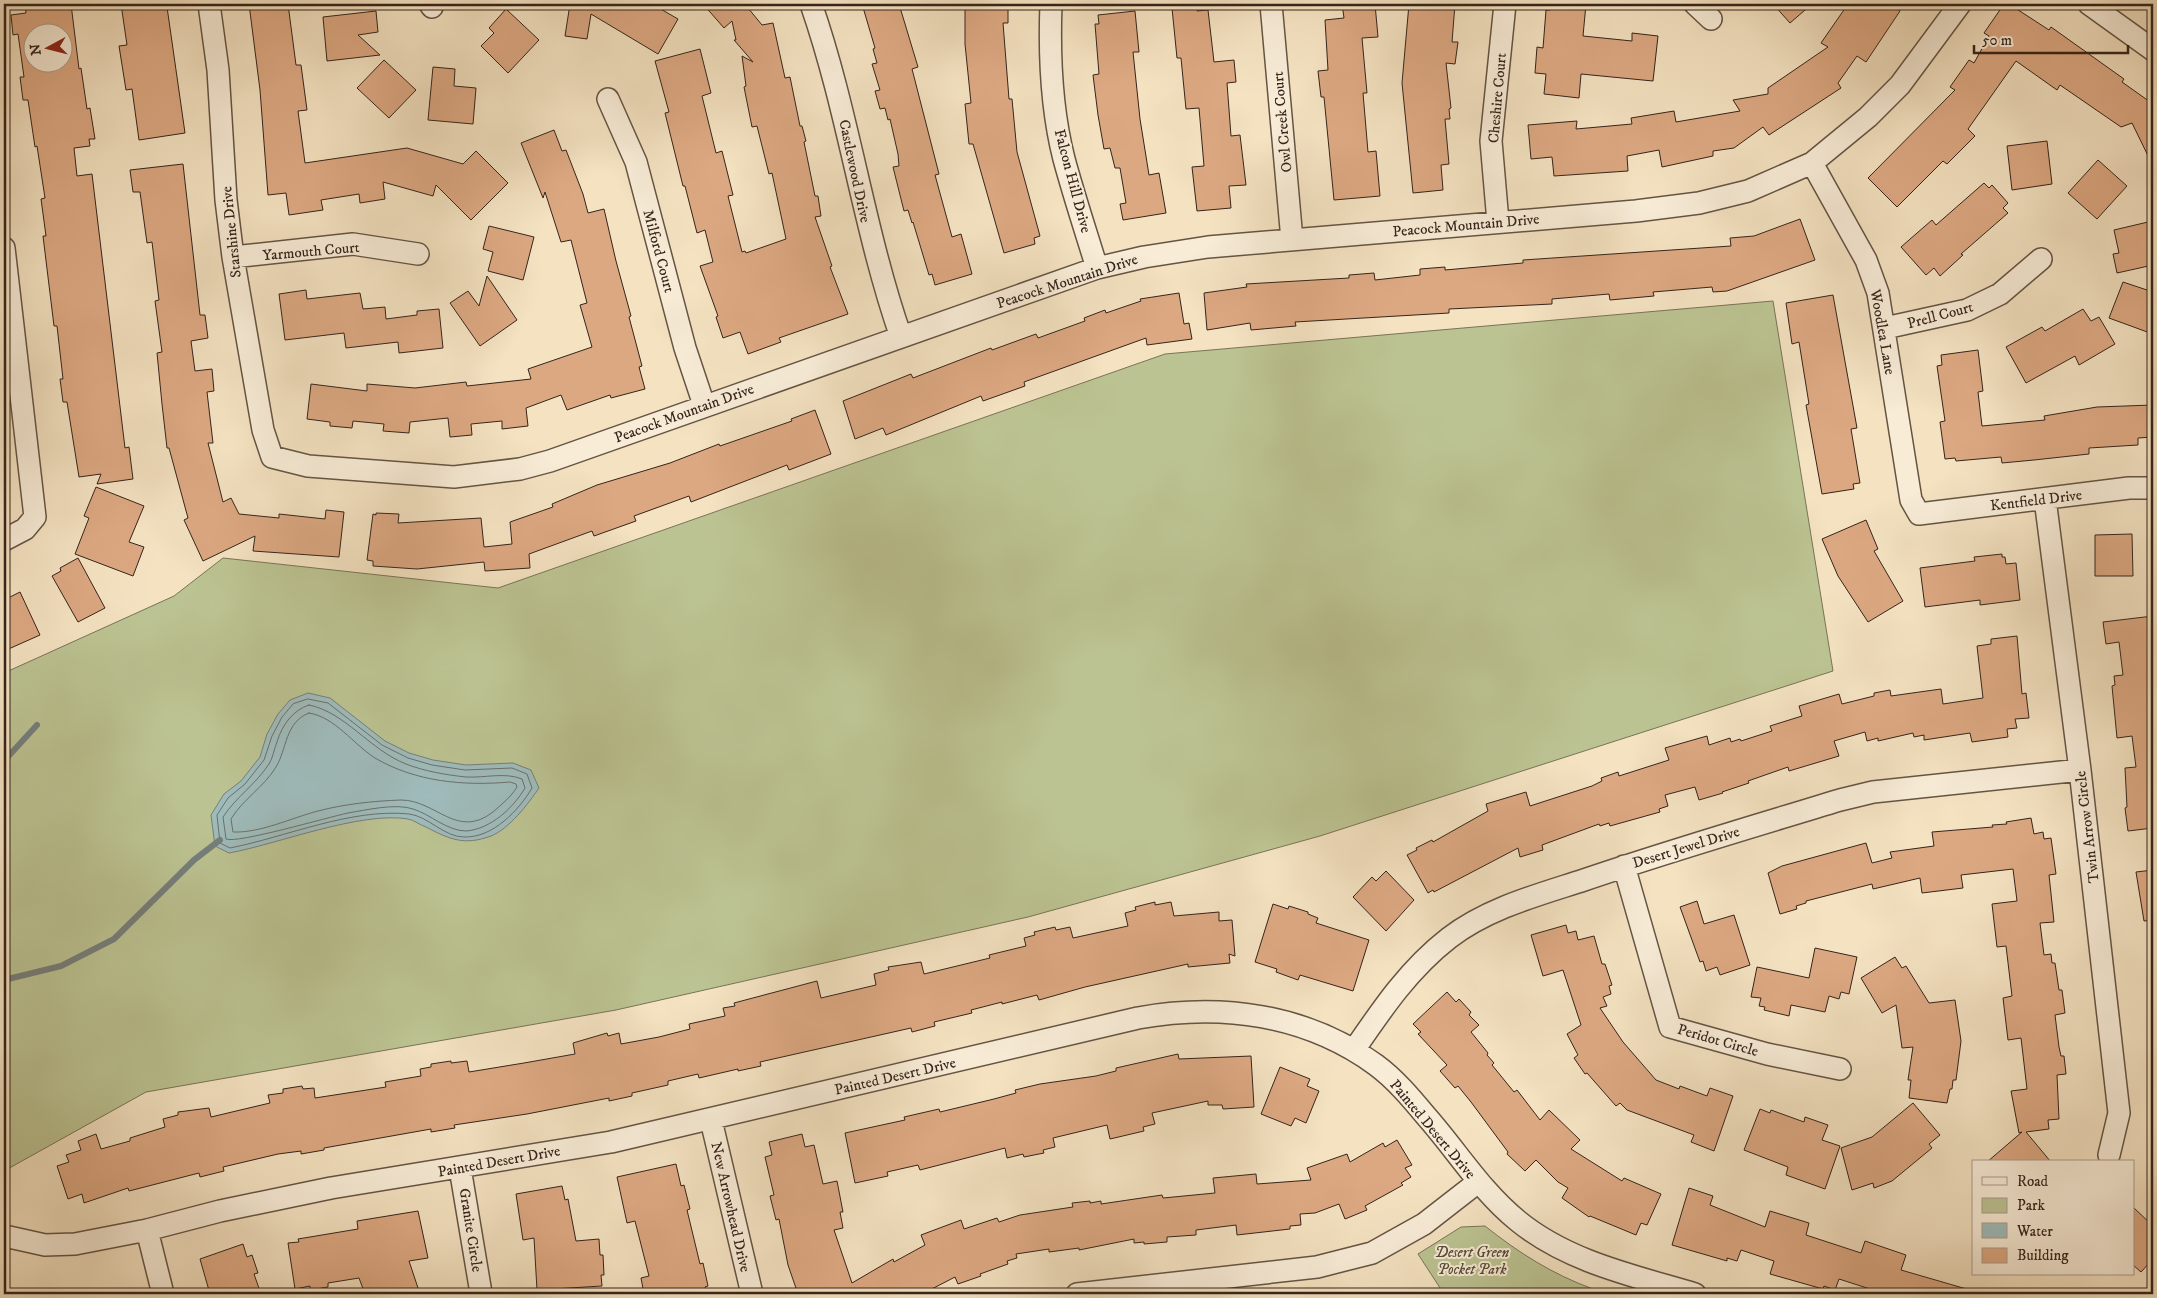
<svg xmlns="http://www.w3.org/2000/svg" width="2157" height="1298" font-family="'IM FELL DW Pica',serif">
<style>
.green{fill:#bcc392;stroke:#787456}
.water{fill:#9fbcbc;stroke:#757f7c}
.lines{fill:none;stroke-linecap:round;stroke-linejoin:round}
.shore{stroke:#6a706c;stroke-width:1}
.stream{stroke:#757f7c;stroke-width:6}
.building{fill:#dca882;stroke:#35241b;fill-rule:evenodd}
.minor-casing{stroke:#655444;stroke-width:24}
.minor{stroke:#f8ecd7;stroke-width:21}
.labels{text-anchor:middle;stroke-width:4;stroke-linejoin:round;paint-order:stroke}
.street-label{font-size:15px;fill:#35241b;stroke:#f8ecd7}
.park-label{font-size:15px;font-style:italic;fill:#574c39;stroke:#f8ecd7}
</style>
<rect width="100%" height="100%" fill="#f4e2c1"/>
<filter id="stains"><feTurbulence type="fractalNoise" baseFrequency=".004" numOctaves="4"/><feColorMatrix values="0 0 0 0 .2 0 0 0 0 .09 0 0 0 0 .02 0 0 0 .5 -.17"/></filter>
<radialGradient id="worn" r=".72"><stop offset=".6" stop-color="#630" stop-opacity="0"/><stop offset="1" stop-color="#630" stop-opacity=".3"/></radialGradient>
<path class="green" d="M1773,301L1833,671L1320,836L1028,917L616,1010L146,1092L4,1171V673L174,596L223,558L498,588L1165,354Z
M1485,1226C1519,1253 1552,1274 1593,1289L1591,1294H1444L1418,1254L1461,1227Z"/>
<path class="water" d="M308,693L330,698L385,741L409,753L433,760L466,765L513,763L531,770L539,788C528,804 509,829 491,836C464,846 449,839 426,827C420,825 414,820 408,819C361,811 278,844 229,853L215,846L211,815L224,794L241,781L260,757L267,734L278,714L290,700Z"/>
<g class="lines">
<path class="shore" d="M308,699L328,703L382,745L408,758L432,765L465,770L512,768L527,774L532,788C519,810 493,838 464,837C444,837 428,816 409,814C351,808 286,837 230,848L220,843L217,815L228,798L245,784L264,760L272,736L282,717L293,704Z
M309,705C345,712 370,750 406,764C424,771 446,775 466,777C485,778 505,772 522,779L525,788C513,808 491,829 466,831C447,831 430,814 413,809C396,803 366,810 348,813C329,817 236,844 226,839L223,817C236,797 256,784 269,764C273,758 274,749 277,742C282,725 293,710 309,705Z
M309,713C335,717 353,744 375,758C416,782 464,786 510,782L516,784L517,787C511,797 502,804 493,812C457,840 436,800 401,800C373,801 345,804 318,811C291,818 261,833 233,832L231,819C243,799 264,787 276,767C287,749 285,722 309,713Z"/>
<path class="stream" d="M4,761L37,725
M4,980L61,966L114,939L194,860L220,840"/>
</g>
<path class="building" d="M25,4H71L79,69L81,68L87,109L90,108L95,139H89L90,146L74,148L77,176L92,174L125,448L129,447L133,479L97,484L101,474L79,477L67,402H63L60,379H63L57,326H54L43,236H46L41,199L45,198L37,146L35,147L28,100H23L20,77H24L18,34L13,35L11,15L26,13ZM32,32H62V62H32Z
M121,4H159L160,8L167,7L185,133L139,140L132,89L126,90L119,46L127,45Z
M249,4H288L296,65H301L307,110L298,111L305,163L407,148L463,164L476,151L508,183L471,220L436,185L433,196L383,182L385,199L360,203L359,194L321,200L323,210L289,215L286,193L268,195L260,90Z
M570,4H652L678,19L658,54L591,14L587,39L565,36Z
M703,4H753L748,8L762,25L773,23L785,78L790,77L800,126H802L806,141L804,142L815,196H818L821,216L815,217L832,266L830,267L848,314L779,338L781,342L748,354L740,332L723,338L716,317L718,316L700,266L713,262L705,230L697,233L685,186H683L665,113L669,112L655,61L700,49L711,93L702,96L716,153L722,151L733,195L728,196L742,252L745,251L746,253L786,239L772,173L769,174L757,126L752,127L744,87L746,86L742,56L753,62L734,40H736L732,21L724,28Z
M862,4H899L918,67L912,69L939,174L935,175L952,237L961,234L972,274L935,285L932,274L929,275L913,222L912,223L908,210L904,211L893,167L899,166L898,154L890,119L888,120L885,108L880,109L875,91L880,90L872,64L877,63L873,49L875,48Z
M965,4H1006L1008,7V23H1003L1009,99H1012L1017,152L1040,236L1034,238L1035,244L1004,253L973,144H969L965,104L971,103L965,44Z
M1342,4H1375L1378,37L1362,38L1367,93H1363L1368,152L1376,151L1380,196L1334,200L1324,97H1321L1318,71L1328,70L1325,20L1344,18Z
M1409,4H1455L1452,42H1458L1455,64L1446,63L1451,108L1449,109L1450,119H1445L1449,164L1441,165L1443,190L1413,193L1402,83Z
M1551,4H1586L1583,36L1632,41V33L1658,36L1653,81L1581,74L1579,98L1544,94L1546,74L1535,73L1537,47L1543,48L1546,10H1550Z
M1773,4H1812L1790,23Z
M1848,4H1890L1900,11L1866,62L1857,56L1838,83L1841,88L1769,135L1763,127L1734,148L1713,151V156L1662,167L1659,150L1627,156L1628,171L1554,176L1552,157L1531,159L1528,125L1577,121L1576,129L1632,124L1631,118L1674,111L1676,122L1740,111L1733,100L1768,94V88L1828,47L1821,43Z
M2004,4H2009L2049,30L2051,27L2124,79L2122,82L2153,104V166L2132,123L2121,127L2060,85L2057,90L2016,61L1968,129L1975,136L1947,164L1943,161L1897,207L1868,178L1955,90L1950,87L1969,60L1974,63L1989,36L1984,33Z
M1199,5L1197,11L1208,10L1214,62L1234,60L1236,82L1227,83L1231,136L1240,135L1246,185L1229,186L1231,208L1197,211L1192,167L1204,166L1199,108L1186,109L1181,58H1177L1172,8Z
M506,9L539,40L508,73L481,46L494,33L489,28Z
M376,11L378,32L358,35L380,55L327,61L323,17Z
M1135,11L1139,52H1133L1140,119L1149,175L1159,173L1166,213L1123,220L1120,204L1126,203L1120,168H1115L1110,148L1104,149L1098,115L1093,75L1099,74L1095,24H1099L1098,15Z
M384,60L416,90L389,118L357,88Z
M433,67L455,69L454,86L476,88L473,124L428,120Z
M554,130L562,151L566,150L583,194L588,213L604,209L616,261L631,316L629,317L642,366L639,367L645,389L611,398L610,395L567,410L561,395L526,408L528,426L502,429V421L471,424L472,435L450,437L448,418L410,422L409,433L383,431L384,424L353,421L352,428L330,426V422L307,419L311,384L367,391V384L415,388L466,382L467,386L531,379L528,369L592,347L580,305L587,303L571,240L561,242L545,192L543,198L521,143Z
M2047,141L2052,184L2012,190L2007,146Z
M2098,160L2127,186L2097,219L2068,193Z
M183,164L200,315H205L208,338L191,341L195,371L212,369L214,391L207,392L213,443H208L223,502L231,498L239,514L279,518V514L325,519L326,510L344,512L339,557L253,551L255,536L203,561L184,520L188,518L169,448H167L162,404L157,353L162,352L155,301L159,300L152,242L147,243L140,192H133L130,170Z
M1984,183L1989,188L1992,185L2008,203L2003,208L2008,213L1961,254L1963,255L1940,276L1934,268L1926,275L1901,247L1932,220L1936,225Z
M1800,219L1815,260L1727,291L1713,292L1712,287L1653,292L1654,296L1610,300L1609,294L1552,299V304L1449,309V313L1295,322L1296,326L1251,330L1250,323L1207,330L1204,293L1247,287L1246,284L1349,278V275L1374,273L1375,280L1420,275V269L1445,267V270L1523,263V260L1731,246L1730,238L1754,236Z
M2148,222L2153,245V265L2117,273L2113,254L2119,253L2114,230Z
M489,226L534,237L523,280L488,271L493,252L483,249Z
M487,276L517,320L480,346L450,303L468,291L479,306Z
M2123,282L2153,292V324L2150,333L2109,318Z
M306,290L307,299L360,293L363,309L385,307L386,319L417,315V311L439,309L443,348L399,353L398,342L346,348L344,333L285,340L279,294Z
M1179,293L1184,324L1189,323L1192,339L1147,345L1146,338L1024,382L1025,386L983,401L981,396L886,435L883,428L855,439L843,401L911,374L913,378L991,348L992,350L1036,334L1038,338L1085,321L1084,318L1105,310L1106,313L1141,301L1140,299Z
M1833,295L1857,428L1851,429L1860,483L1853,484L1854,489L1822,494L1806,405L1809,404L1799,342L1792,344L1786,303Z
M2083,309L2091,321L2099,317L2115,344L2079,365L2075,356L2026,383L2006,347L2042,327L2045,331Z
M1978,350L1983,391L1978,392L1982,426L2045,420L2044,416L2097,407L2153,405V437L2138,438V445L2089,448V454L2034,460L2002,463L2001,457L1956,461L1955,458L1945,459L1940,422L1945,421L1937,366L1942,365L1941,355Z
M815,410L831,454L789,470L787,465L691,502L689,496L634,516L636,521L594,536L592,531L529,554L530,568L485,571L484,562L417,569L373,566V561L367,560L373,514L376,515V513L399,514L398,523L481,518L484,547L512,544L510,522L553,507L552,504L597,485L670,463L719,444L720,446L792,421L791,419Z
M96,487L144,506L129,542L144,547L133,576L75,554L89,518L84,516Z
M1866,520L1878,549L1874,551L1903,601L1868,622L1838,576L1822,539Z
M2132,534L2133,576H2095V535Z
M2002,554V557H2005L2006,564L2016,563L2020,600L1980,605V600L1925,607L1920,568L1975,561L1974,557Z
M78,558L105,608L78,622L52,576L61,571L60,568Z
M20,592L40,635L4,651V600Z
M2153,616V657H2151L2153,675V828L2128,831L2125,808L2127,807L2125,768L2136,767L2132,736L2117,738L2112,686L2115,685L2114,676L2123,675L2119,642L2106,644L2103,622Z
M2017,636L2022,694L2026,693L2029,718L2015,719L2017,728L2007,729L2008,737L1972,742L1970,733L1924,740V735L1914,737L1913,733L1878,741V738L1867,741L1865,732L1834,741L1839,756L1789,771L1788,767L1748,781L1749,783L1722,792L1723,793L1699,800L1695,787L1665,795L1668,806L1659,809L1660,812L1610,826L1609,823L1600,826L1599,824L1542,845L1543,850L1520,857L1518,848L1434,892L1433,890L1428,893L1407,855L1417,850L1416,848L1432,840L1433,842L1488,811L1486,804L1526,792L1530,806L1592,786L1602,781L1601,778L1618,772L1619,776L1669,760L1665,748L1707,736L1709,745L1730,738L1731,742L1740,739L1741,741L1772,731L1770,726L1802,716L1799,706L1839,694L1842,704L1874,696V693L1890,690L1891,696L1941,689L1943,704L1983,698L1977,646L1991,644V639Z
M2031,818L2034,834L2043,832L2044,839L2051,838L2056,874L2049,875L2054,922L2040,923L2044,955L2051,954L2052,963H2055L2059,990H2062L2065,1013L2055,1015L2059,1047L2061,1056H2064L2066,1074L2057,1075L2059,1119L2048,1120L2049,1129L2026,1132L2051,1162H1987L2022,1132L2019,1133L2011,1091L2027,1089L2021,1038L2008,1040L2003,998L2012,996L2006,946L1997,947L1992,904L2017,901L2013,869L1961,875L1963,888L1922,893L1920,878L1873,889L1872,884L1806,901V903L1796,906L1797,909L1780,914L1768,873L1782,866L1866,843L1872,863L1892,858L1890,852L1934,846L1932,832L1993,827L1992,825L2007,824L2006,822Z
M2153,870V920L2144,921L2136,872Z
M1386,871L1414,900L1386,931L1353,897L1372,877L1376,881Z
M1697,901L1704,924L1734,915L1750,965L1720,975L1717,967L1706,971L1703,961L1700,962L1680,907Z
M1155,902V905L1171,902L1174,916L1219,912V921L1232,920L1235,956L1229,954L1230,963L1188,967V964L1085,987L1039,1000L1037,995L1002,1004V1002L971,1010L972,1013L934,1022L935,1026L912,1032L911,1028L760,1062L761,1066L738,1071V1069L699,1078L698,1074L668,1081V1085L632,1093V1096L609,1101V1098L527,1114L454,1125L455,1128L431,1132V1129L324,1148V1150L301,1154V1151L278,1154L223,1167L224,1171L200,1177L199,1173L129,1191L128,1188L84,1203L82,1194L68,1199L57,1166L69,1162L66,1155L81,1150L78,1141L96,1134L101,1149L130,1141V1138L165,1127L163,1119L178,1115V1112L209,1108L211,1117L270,1103L268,1095L283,1093V1089L302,1086L303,1089L314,1088L315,1098L386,1087L385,1082L421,1076L420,1069L431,1067V1064L451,1061V1063L467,1061L469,1072L524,1063L575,1054L573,1043L607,1033L608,1036L619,1033L621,1044L659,1037L690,1029L689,1024L725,1016L723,1008L735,1006L734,1003L817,981L821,998L876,985L874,974L889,970L888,967L921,962L924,974L990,958L989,955L1026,946L1024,938L1035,935L1034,932L1055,927L1056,930L1070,927L1073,938L1128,926L1125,913L1136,910L1135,907Z
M1273,904L1288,909L1289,906L1308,912V914L1318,918L1316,923L1369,940L1353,991L1300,975L1298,980L1276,972L1277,969L1255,962Z
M1566,925L1568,933L1576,931L1578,940L1594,936L1602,964H1605L1612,985L1609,986L1611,994L1603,997L1607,1006L1600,1008L1623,1042L1656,1080L1679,1089L1680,1086L1707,1096L1710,1088L1733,1096L1714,1151L1691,1142L1694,1135L1627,1110L1620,1103L1616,1106L1587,1073L1585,1074L1574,1058L1578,1055L1567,1034L1581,1025L1563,970L1543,976L1531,935Z
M1815,948L1857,957L1849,994L1841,992L1839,999L1829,996L1825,1012L1791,1005L1789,1016L1764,1010L1765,1007L1759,1006L1761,998L1751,997L1757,967L1809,978Z
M1895,957L1902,968L1906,966L1929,1003L1955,1000L1961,1041L1956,1080H1953L1952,1089H1950L1947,1103L1909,1098L1911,1080H1908L1913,1047L1902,1048L1896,1005L1882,1013L1861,978Z
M1447,992L1456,1002L1459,999L1471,1012L1469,1015L1479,1025L1471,1032L1488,1053L1487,1055L1494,1063L1492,1065L1514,1092L1517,1090L1540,1120L1549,1110L1580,1140L1571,1149L1622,1181L1624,1178L1661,1194L1647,1225L1641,1223L1636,1235L1590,1216L1589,1217L1562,1198L1568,1188L1558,1182L1536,1160L1525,1171L1507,1154L1508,1152L1471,1102L1458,1086L1455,1088L1440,1071L1447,1065L1418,1034L1421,1032L1413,1024Z
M1178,1054L1179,1059L1251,1056L1254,1107L1223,1109L1222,1105H1208V1101L1152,1113L1155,1124L1143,1127L1144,1131L1110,1139L1107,1125L1053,1138L1055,1147L1043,1150L1044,1153L1024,1157L1023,1154L1007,1158L1005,1148L920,1170L918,1165L887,1172L888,1176L855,1183L845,1133L905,1120L904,1117L939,1109L940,1112L994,1099L1016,1093L1015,1090L1040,1084L1096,1076L1116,1071V1068Z
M1280,1067L1310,1079L1307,1086L1319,1091L1306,1123L1295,1118L1291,1126L1261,1114Z
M1913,1103L1940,1135L1929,1144L1932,1148L1892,1181L1874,1188L1873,1183L1852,1190L1841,1148L1872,1137Z
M1760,1109L1770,1113L1771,1110L1804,1122L1805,1117L1828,1125L1822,1140L1840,1146L1825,1189L1786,1175L1788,1167L1744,1150Z
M802,1134L805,1147L814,1145L823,1184L837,1181L843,1212H840L843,1228L834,1230L852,1283L893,1259L894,1262L925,1245L921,1235L961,1220L964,1229L997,1218L999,1222L1020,1215L1073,1207L1072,1203L1090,1201V1203L1101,1201V1204L1162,1195L1163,1198L1215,1193L1213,1178L1256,1174L1257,1184L1311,1180L1307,1168L1347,1154L1350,1162L1383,1143L1385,1147L1397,1140L1412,1165L1405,1168L1411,1177L1401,1183L1403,1185L1365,1206L1367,1210L1345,1219L1339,1204L1315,1213L1300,1214L1301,1225L1290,1226V1229L1237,1235L1236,1225L1196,1230V1235L1167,1237V1242L1144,1244V1242L1134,1243V1239L1079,1250V1248L1049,1252V1249L1016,1254L1017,1258L1007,1261L1008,1264L980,1274L981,1276L958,1284L955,1277L922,1294H798L788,1265L779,1219L776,1220L770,1196L774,1195L765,1157L772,1155L769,1142Z
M676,1164L681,1186L684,1185L690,1209L687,1210L700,1264L703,1263L708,1286L705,1287L707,1294H644L641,1278L649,1276L635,1221L627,1223L617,1177Z
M562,1186L565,1200L568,1199L576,1241L599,1239L600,1255H603L604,1275H601L602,1286L537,1290L534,1238L523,1240L516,1194Z
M1689,1188L1713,1196L1710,1205L1765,1227L1770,1211L1809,1223L1806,1235L1861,1253L1865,1241L1906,1255L1901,1270L1970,1290L1969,1294H1868L1870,1289L1839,1279L1835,1290L1824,1286L1823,1289L1770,1274L1774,1261L1741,1250L1737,1261L1727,1258V1261L1672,1245Z
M2133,1207L2153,1226V1259L2141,1272L2133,1265Z
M418,1211L428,1258L409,1261L420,1294H365L359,1278L328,1283V1287L310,1290V1286L295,1289L288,1243L299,1242L298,1239L358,1229L357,1221Z
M243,1244L247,1257L252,1255L258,1273L254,1274L261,1294H210L200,1259Z"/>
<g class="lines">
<g class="minor-casing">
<path id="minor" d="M209,4L218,70L226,200L233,257L263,430L272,457L308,466L454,477L520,469L550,461L1097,268L1144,257L1208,247L1636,211L1699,203L1748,191L1812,163L1868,117L1900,85L1960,4
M430,4L432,7
M811,4C849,113 863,228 901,337
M1051,4C1049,56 1051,108 1064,159C1074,196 1086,232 1097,268
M1271,4L1292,240
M1695,4L1711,19
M2089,4L2153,50
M608,99L636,162L685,348L704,405
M1812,163L1866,260L1878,293L1911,500L1919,514L2129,488H2153
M1498,222L1491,141L1505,4
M4,248L35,517L25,529L4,540
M233,257L353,244L418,254
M1885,328L1967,310L2000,294L2041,259
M2045,499L2080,770L2119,1113L2109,1155
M1624,866L1670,1027L1767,1054L1840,1069
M1354,1050C1382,1009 1409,969 1449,938C1488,908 1538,895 1584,880C1669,851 1755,826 1840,800L1873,792L2080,770
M711,1120L752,1294
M460,1168L481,1293
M147,1230L163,1294
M9,1237L45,1245L75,1244L147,1230L220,1211L331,1188L611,1142L1138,1018C1221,1003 1306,1014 1376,1065C1395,1079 1411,1098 1426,1116C1457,1151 1481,1191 1518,1221C1568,1262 1635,1276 1695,1294
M1077,1294L1317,1267L1372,1253L1424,1224L1478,1182"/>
</g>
<use href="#minor" class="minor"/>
</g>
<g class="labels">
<g class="street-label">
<text transform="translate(1497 98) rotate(-85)" y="5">Cheshire Court</text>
<text transform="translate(1282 122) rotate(-95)" y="5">Owl Creek Court</text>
<text transform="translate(855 171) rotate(78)" y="5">Castlewood Drive</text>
<text transform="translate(1073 181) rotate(75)" y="5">Falcon Hill Drive</text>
<text transform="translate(1466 225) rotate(-5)" y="5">Peacock Mountain Drive</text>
<text transform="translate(231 232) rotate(-96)" y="5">Starshine Drive</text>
<text transform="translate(311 251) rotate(-5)" y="5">Yarmouth Court</text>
<text transform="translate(659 251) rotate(75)" y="5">Milford Court</text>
<text transform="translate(1067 281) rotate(-18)" y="5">Peacock Mountain Drive</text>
<text transform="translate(1940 315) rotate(-15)" y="5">Prell Court</text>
<text transform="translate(1883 332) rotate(80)" y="5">Woodlea Lane</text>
<text transform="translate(684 413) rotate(-20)" y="5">Peacock Mountain Drive</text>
<text transform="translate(2036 500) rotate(-7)" y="5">Kentfield Drive</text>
<text transform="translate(2087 827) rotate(-97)" y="5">Twin Arrow Circle</text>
<text transform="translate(1686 847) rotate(-17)" y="5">Desert Jewel Drive</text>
<text transform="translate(1718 1040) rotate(16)" y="5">Peridot Circle</text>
<text transform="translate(895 1076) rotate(-13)" y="5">Painted Desert Drive</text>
<text transform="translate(1433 1129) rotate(50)" y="5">Painted Desert Drive</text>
<text transform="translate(499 1161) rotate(-10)" y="5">Painted Desert Drive</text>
<text transform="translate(731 1207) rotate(77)" y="5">New Arrowhead Drive</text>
<text transform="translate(471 1230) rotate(81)" y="5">Granite Circle</text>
</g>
<g class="park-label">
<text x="1472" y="1257">Desert Green<tspan x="1472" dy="17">Pocket Park</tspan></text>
</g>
</g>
<rect width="2157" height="1298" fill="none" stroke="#f4e2c1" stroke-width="20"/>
<rect x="5" y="5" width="2147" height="1288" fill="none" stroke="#35241b" stroke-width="2.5"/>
<rect x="10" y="10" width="2137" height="1278" fill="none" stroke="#35241b"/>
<rect x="1972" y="1160" width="162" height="115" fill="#f8ecd7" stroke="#aa9c8c"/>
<rect x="1982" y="1177" width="25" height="8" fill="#f8ecd7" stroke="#aa9c8c"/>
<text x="2017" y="1186" font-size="15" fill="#35241b">Road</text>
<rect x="1982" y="1198" width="25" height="15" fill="#bcc392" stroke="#aa9c8c"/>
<text x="2017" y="1210" font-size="15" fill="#35241b">Park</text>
<rect x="1982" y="1223" width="25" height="15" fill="#9fbcbc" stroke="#aa9c8c"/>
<text x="2017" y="1236" font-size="15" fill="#35241b">Water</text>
<rect x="1982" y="1248" width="25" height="15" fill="#dca882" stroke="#aa9c8c"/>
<text x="2017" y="1260" font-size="15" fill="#35241b">Building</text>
<g transform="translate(48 48) rotate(263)"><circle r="24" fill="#f8ecd7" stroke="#aa9c8c"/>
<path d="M0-4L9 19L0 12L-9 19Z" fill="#8f2418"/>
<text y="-8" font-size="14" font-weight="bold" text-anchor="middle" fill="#35241b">N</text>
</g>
<path d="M1974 45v8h154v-8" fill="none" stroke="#35241b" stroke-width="2.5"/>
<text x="1982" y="45" font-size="15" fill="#35241b" stroke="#f8ecd7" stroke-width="4" paint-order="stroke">50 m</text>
<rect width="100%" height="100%" filter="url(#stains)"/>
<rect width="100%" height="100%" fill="url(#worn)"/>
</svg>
